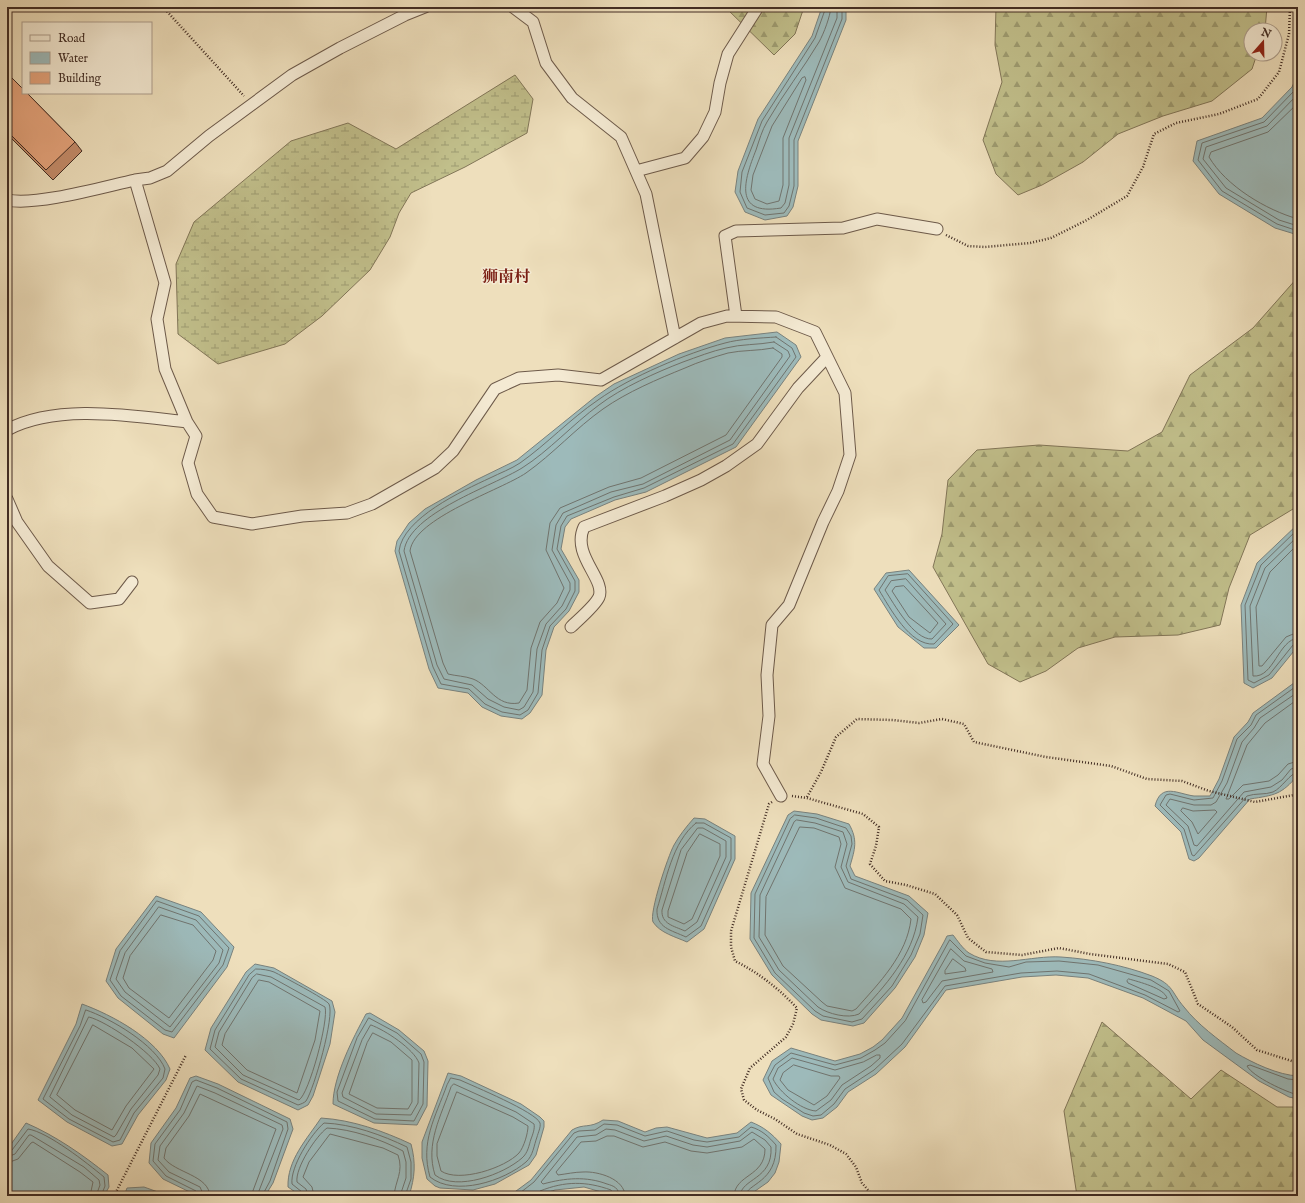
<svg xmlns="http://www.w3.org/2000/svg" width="1305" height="1203" font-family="'IM FELL English','Noto Serif SC',serif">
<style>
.forest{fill:url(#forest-firs);stroke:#827658}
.wetland{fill:url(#wetland-marsh);stroke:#827658}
.water{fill:#9dbaba;stroke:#79827e}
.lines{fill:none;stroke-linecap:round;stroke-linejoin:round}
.shore{stroke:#70746f;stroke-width:1}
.street-casing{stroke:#6d5a4a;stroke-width:13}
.path{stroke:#422d24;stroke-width:2.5;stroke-dasharray:1 2;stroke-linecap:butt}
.street{stroke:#f4ead3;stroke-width:11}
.wall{fill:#c38b69;stroke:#422d24}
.building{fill:#e3a27a;stroke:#422d24}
.labels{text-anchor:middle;stroke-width:3;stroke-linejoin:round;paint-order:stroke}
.quarter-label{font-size:16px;font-weight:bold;fill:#7a1f14;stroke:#f4ead3}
</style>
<defs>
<pattern id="forest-firs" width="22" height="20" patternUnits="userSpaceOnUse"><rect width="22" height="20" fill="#c1bf8b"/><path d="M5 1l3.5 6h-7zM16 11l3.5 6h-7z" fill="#9e9c71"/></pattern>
<pattern id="wetland-marsh" width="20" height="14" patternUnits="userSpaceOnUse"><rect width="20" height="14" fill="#c1bf8b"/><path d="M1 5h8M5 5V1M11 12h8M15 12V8" fill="none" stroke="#9e9c71"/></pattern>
</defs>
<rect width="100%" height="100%" fill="#eedfbc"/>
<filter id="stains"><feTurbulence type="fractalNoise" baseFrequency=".005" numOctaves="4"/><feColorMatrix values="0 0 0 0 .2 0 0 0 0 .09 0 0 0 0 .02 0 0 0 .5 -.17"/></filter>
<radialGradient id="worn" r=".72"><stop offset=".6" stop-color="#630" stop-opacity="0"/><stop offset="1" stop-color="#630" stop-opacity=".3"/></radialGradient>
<path class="forest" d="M725,7H804L795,34L774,55Z
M996,7H1267L1265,30H1251V54H1257L1252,69L1212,101L1163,116L1118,134L1083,162L1042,185L1018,195L996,174L983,140L1002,82L995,45Z
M1298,277V506L1250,535L1229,588L1220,625L1178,635L1115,637L1078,648L1046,671L1020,682L988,664L933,567L942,534L948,480L977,450L1039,445L1128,451L1162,432L1190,375L1253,328Z
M1102,1022L1191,1099L1221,1070L1277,1107H1298V1196H1077L1064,1111Z"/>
<path class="wetland" d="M515,75L533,99L527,133L465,167L411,193L399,213L390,237L370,270L322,316L285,344L218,364L178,334L176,264L194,222L291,141L348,123L396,149Z"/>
<path class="water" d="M822,7H846V20L798,141V186L793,207L787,216L765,220L745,212L735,192L738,171L758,119L812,36Z
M1298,74V235L1275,228L1219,194L1193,161L1197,141L1262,118L1292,87Z
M777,332L796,345L801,357L736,447L646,492L615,500L571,519L565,527L561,549L579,580V592L569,611L554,627L546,650L542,695L530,713L522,719L501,716L482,707L468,693L438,688L429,669L395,551L397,541L409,523L425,509L476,480L517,460L595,397L614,384L679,354L725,338Z
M1298,524V646L1272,678L1253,688L1244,683L1241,605L1257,563Z
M909,570L959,625L936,648H924L898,627L874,589L886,573Z
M1298,680V775C1281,795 1275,795 1250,799L1199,858L1194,861L1189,859L1181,832L1155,806C1161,782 1178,794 1194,796C1199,796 1205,796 1210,796L1219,779L1234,737L1248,722L1253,713Z
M794,811L817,814L849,824C858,840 855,849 850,866L855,876L909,896L928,913L924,935L915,957L895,988L864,1023L853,1026L821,1020L812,1014L772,975L750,939L751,893L788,815Z
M694,818L705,819L735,836V859L704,929L687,942C676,937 660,933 653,922C649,913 668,856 674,845C679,836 686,827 694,818Z
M156,896L201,912L234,947L227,967L174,1038L163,1034L118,998L106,981L116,949Z
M953,935C957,940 963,949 969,953C997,970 1030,955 1061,957C1091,959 1123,965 1152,976C1174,985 1171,992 1184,1007C1198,1025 1218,1039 1236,1053C1253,1063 1278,1075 1298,1076V1099L1289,1097L1259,1081L1203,1040L1186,1021L1143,998L1088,978L1056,975L1022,977L946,990L905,1047L876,1074L848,1092L837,1107L823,1118L812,1120L802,1116L771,1095L763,1080L772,1061L791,1048L835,1061L860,1054L873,1047L882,1040L902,1018L944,942L947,936Z
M255,964L274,968L332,1001L335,1012L330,1044L313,1096L308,1105L298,1110L238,1082L205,1050L211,1028L246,972Z
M82,1004C112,1015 157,1039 170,1069L166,1080L138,1115L122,1144L112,1146L67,1122L38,1100L76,1024Z
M370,1013L399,1030L424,1051L428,1061L427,1106L417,1125L374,1123L333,1104C333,1077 353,1038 366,1014Z
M448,1073L461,1076L521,1104L540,1117L544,1121V1127L536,1155L529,1165L495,1184L473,1190L440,1188L435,1186L427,1179L422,1158V1142Z
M196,1076L218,1084L290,1119L293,1129L273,1183L265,1196H198L163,1179L149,1163L151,1143L176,1108L190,1078Z
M321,1118C353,1120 383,1131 411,1144C416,1163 415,1177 409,1196H301L288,1187C287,1160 307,1139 321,1118Z
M603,1120L618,1121L645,1132L656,1128L667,1127L707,1138L737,1133L751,1122C764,1127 772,1134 781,1144L779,1162L775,1173L768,1182L748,1196H615L584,1187L555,1190L536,1196H513L512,1194L531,1180L572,1130C584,1123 589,1129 603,1120Z
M26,1123C56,1136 83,1155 108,1175L109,1187L104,1196H7V1150Z
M144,1187L169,1196H124L127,1188Z"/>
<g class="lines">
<path class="shore" d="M826,7L815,38L762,121L742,172L740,192L747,208L765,215L784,213L789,206L794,186V140L842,19V7
M831,7C830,17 824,33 819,42C803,69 783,94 767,122C762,130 759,141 756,150C744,180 733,216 781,208L785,203L789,185V138L837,18V7
M805,77L806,80L783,138V185L779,201L767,204L755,199L751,190L753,175L772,126L802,78Z
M1298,84L1295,90L1264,122L1202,143L1198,160L1222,191L1277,224L1298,231
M1298,94L1267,126L1206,147L1203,159L1226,188L1279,220L1298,226
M1298,103L1268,132L1211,152L1209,157C1226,186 1266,210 1298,219
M776,337L792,348L796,357L733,444L644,488L614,497L567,516L561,526L557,549L575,581V591L566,609L550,626L542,650L538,693L528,710L520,715L502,712L485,704L469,689L441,684L433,667L399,551C403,518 462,491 490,478C500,473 511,469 520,463C547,444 570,419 598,400C630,377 687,353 725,343C739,339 761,338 776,337Z
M774,342L788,351L790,356L730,440L643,484L611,492L563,513L556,525L552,550L570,583V590L562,606L546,624L537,649L533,692L524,707L519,710L504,707L488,699L472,685L444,679L437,665L404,551C409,513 493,486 522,468C549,451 573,424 599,405C621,388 657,372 683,362C697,357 712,351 726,348C741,344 758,345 774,342Z
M773,348L782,354V357L726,435L641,478L609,487L560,508L550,523L546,550L564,588L557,603L540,622L531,648L527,690L519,703C496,707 489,685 473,679C465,676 456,676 448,674L443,663L410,551C414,518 501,490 526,473C553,454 576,428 603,409C627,392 658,379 685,368C698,362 714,357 728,353C742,350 758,351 773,348Z
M1298,529L1261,565L1245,605L1248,680L1254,683L1269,675L1293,645L1298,644
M1298,536L1265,568L1250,606L1253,676C1274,678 1278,640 1298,638
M1298,544L1270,572L1256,607L1259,666H1262L1286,637L1298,632
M908,574L953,624L934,644C910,646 890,608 879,590L888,576Z
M906,579L946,624L932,639C914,640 894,604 885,590L891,581Z
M904,586L938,623L930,633L909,617L892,591L895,587Z
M1298,685L1256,715L1251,725L1237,739L1222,781L1213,798L1194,800L1170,794L1166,795L1160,805L1184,829L1192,855L1194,856L1247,796C1255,793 1265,795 1273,792C1282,788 1290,773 1298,772
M1298,692L1260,718L1254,728L1242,742L1227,783L1216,802L1211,805H1194L1170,799L1166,805L1188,826L1194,845L1197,846L1244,792L1271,787L1282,780L1291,769L1298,767
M1298,699L1265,723L1247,745L1226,799H1229L1243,785L1269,781L1278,775L1288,764L1298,761
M1183,808L1193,811L1215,810L1217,812L1198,834L1192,822L1181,811Z
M795,815L816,818L846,828L851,836L852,844L846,866L851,879L907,900L923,915L920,934L911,955L892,986L862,1019L852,1022L823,1016L815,1011L775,973L754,938L755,894L790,819Z
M797,820L815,823L843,832L847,844L841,867L848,882L904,904L918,917C913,956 885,986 859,1014C848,1019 828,1014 818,1007L779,970L759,937L760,895L794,822Z
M696,823H704L731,838V859L701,926L686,937C671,930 656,928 657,909C666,881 672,842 696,823Z
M800,827L814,828L839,837L841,844L835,867L845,888L901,909L911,919C907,955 879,983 856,1009L852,1011L827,1006L822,1002L783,966L765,935L766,897Z
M698,828H703L726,841V857L697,922L685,931C674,926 661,924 662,910L681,850Z
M700,834L720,844V856L692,919L684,924L668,917V911L687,853Z
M157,901L199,916L229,948L223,965L172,1032L165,1030L121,996L110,980L120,951Z
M159,907L196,920L223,950L219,963L170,1027L125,992L116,979L125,953Z
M161,915L193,925L216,951L213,960L169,1018L129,988L123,978L130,956Z
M950,940L966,956L985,963L1009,967L1026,962L1059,961L1098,965L1151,980L1169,991L1180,1011L1178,1012L1145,995L1089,974L1057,971L1021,973L945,986L902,1044L874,1070L845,1089L834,1104L821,1115L813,1116L804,1113L782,1099L774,1092L768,1078L775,1065L791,1053L835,1065L861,1058L875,1050L885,1043L905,1021Z
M951,949L964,961L992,969L993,972L942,981L926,1002L923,1003L922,1000Z
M953,959L965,968L966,971L945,974V971Z
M256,969C262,969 269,970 274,972C282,976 326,999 329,1004C335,1016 314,1089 306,1101C304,1103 301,1104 298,1105L241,1079L210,1049L215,1030L249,975Z
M257,974L271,977L325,1007C329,1020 309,1094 299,1100L243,1075L215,1047L219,1032L252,978Z
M1129,979C1139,982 1164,988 1167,998L1164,999L1128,983L1127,981Z
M259,980L269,982L320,1011L315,1040L297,1093L247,1070L222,1045L225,1034Z
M86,1010C110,1018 156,1045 165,1069L163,1078L134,1113L120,1140L113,1142L69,1119L43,1099L80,1026Z
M89,1017C106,1021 153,1053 160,1069L158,1075L131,1109L116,1135L114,1137L72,1115L50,1097Z
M369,1018L397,1033L421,1054L424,1062L423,1104L414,1121L375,1119L338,1101L337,1092L357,1038Z
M93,1025L132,1048L154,1069L126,1106L112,1130L75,1110L57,1095Z
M371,1025C385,1030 414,1049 419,1063L418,1103L411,1115L376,1114L343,1097L342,1093L362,1040Z
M373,1033L391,1042L412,1060V1102L408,1109L377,1108L349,1094L367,1043Z
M877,1055H880V1058L871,1066L842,1085L831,1100L816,1111C801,1110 779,1092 773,1079L778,1068L792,1058L835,1070L863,1062Z
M794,1065L831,1076H839L840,1078L827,1096L814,1105L788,1090L780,1080L783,1073Z
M451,1078L460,1080C473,1086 536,1112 540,1123C541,1127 538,1133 537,1137C534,1145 533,1156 526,1162C504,1181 455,1197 430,1177C420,1142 435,1118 447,1085Z
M1298,1080L1288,1079L1250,1065L1247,1066C1253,1077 1286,1092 1298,1095
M454,1084L516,1112L534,1124C535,1128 533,1134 531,1139C529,1145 528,1153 522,1158C504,1174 457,1192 435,1175C425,1144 441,1116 451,1087Z
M457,1092L513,1117L528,1126C528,1133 524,1147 519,1153C505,1168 459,1183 441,1171L437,1156V1144Z
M7,1152L12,1150L28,1129C48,1132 87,1163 104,1177L105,1186L101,1196
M7,1157L15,1154L29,1135H31L84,1167L99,1180L100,1185L96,1196
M7,1163L18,1159L31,1143L33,1142L80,1172L93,1182L90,1196
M199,1196L196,1191L166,1176L153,1161L155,1144L180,1110L192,1082L196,1080L217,1088L287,1122L288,1129L270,1181L262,1196
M204,1196L200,1187L169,1172L158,1160L160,1146L184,1113L197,1086L215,1093L282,1125L283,1129L257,1196
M210,1196C209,1175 175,1173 164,1158L166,1148L189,1116L200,1094L276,1129L251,1196
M303,1196L302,1192L292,1184C290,1167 311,1134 324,1123C352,1124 382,1135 407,1147L411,1162V1179L405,1196
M308,1196L306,1189L297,1182C295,1168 316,1136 327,1128C352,1129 380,1139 403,1151L406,1162V1178L400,1196
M314,1196L312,1187L303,1177L309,1162L330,1134L383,1148L398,1155C404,1172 395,1181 394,1196
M516,1196L534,1182L574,1133L579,1131L595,1130L604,1124L617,1125L645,1136L667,1131L694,1140L707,1142L739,1137L751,1127C762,1130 769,1137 776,1145C777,1183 747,1183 745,1196
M538,1196L540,1191C565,1181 586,1181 611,1190L614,1196
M619,1196C619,1188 614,1186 607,1184C586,1176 565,1178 543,1184L541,1182L577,1137L596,1135L606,1129L615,1130L644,1141L666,1136L693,1145L707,1147L740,1141L752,1132L765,1140L771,1147C773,1180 741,1178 740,1196
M625,1196C625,1179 598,1171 583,1172C575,1172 566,1174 558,1175L556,1172L581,1142L596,1141L607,1136H614L643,1147L665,1142L691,1151L707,1153L742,1147L754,1139L765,1149C765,1177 735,1174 734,1196"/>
<g class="street-casing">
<path id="street" d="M513,7L533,22L546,63L572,98L621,137L646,194L675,338
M636,171L685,158L703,137L715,112L720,83L728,54L758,7
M135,180L150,178L167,171L209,136L292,75L340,48L405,15L425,7
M7,200C37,206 103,187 135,180L165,283L157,319L165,369L187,422L196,436L188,463L197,494L213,517L252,524L302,516L347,513L372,504L435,468L453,451L495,389L519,378L558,375L601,380L701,323L727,316L776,317L815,332L845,393L850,455L838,491L823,522L789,605L772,625L767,675L769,716L763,764L781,796
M736,316L725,236L736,231L843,228L877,219L937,229
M7,430C57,403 132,416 187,422
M7,499L17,522L48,566L90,603L119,599L132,582
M571,627C578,620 595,606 599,597C606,579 571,555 584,527L665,496L701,480L726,466L757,444L798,388L827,357"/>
</g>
<path class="path" d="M163,7L244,96
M946,235L968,246L985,247L1030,243L1051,238L1087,220L1127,196L1143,167L1154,134L1176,123L1219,114L1258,99L1279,72L1289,34L1290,7
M792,796L807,798L863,814L879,827L876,846L870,864L885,881L906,885L935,894L957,915L968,938L986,952L1022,955L1059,948L1090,954L1168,964L1185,972L1198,1004L1232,1027L1257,1050L1298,1063
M807,797L821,772L836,737L857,719L893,720L919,723L942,719L964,724L974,742L1046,757L1111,766L1147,779L1182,781L1209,791L1255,802L1294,795L1298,796
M772,802L769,804L731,931V947L735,961C759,973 778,988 797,1008L793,1024L786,1037L750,1068L741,1089L744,1100L757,1110L775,1119L797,1134L830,1145L846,1154L856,1167L862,1183L873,1196
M114,1196L186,1055"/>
<use href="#street" class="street"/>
</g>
<path class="wall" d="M7,73L75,142L82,151L53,180L7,134Z"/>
<path class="building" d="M7,73L23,89V93H27L75,142L46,170L7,131Z"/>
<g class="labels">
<g class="quarter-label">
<text x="506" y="282">狮南村</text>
</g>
</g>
<rect width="1305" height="1203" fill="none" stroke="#eedfbc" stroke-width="24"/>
<rect x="8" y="8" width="1289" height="1187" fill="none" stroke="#422d24" stroke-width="2"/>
<rect x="12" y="12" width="1281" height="1179" fill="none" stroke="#422d24"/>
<rect x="22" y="22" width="130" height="72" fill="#f4ead3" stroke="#ad9e8d"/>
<rect x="30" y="35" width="20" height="6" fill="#f4ead3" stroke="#ad9e8d"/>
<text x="58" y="42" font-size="12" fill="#422d24">Road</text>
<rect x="30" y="52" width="20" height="12" fill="#9dbaba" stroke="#ad9e8d"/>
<text x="58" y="62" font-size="12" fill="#422d24">Water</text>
<rect x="30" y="72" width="20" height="12" fill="#e3a27a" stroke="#ad9e8d"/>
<text x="58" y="82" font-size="12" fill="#422d24">Building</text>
<g transform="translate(1263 42) rotate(20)"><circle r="19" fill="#f4ead3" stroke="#ad9e8d"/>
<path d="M0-3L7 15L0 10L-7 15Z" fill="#8f2418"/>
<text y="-6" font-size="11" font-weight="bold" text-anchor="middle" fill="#422d24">N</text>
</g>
<rect width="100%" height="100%" filter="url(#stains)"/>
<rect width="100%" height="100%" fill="url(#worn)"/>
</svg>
